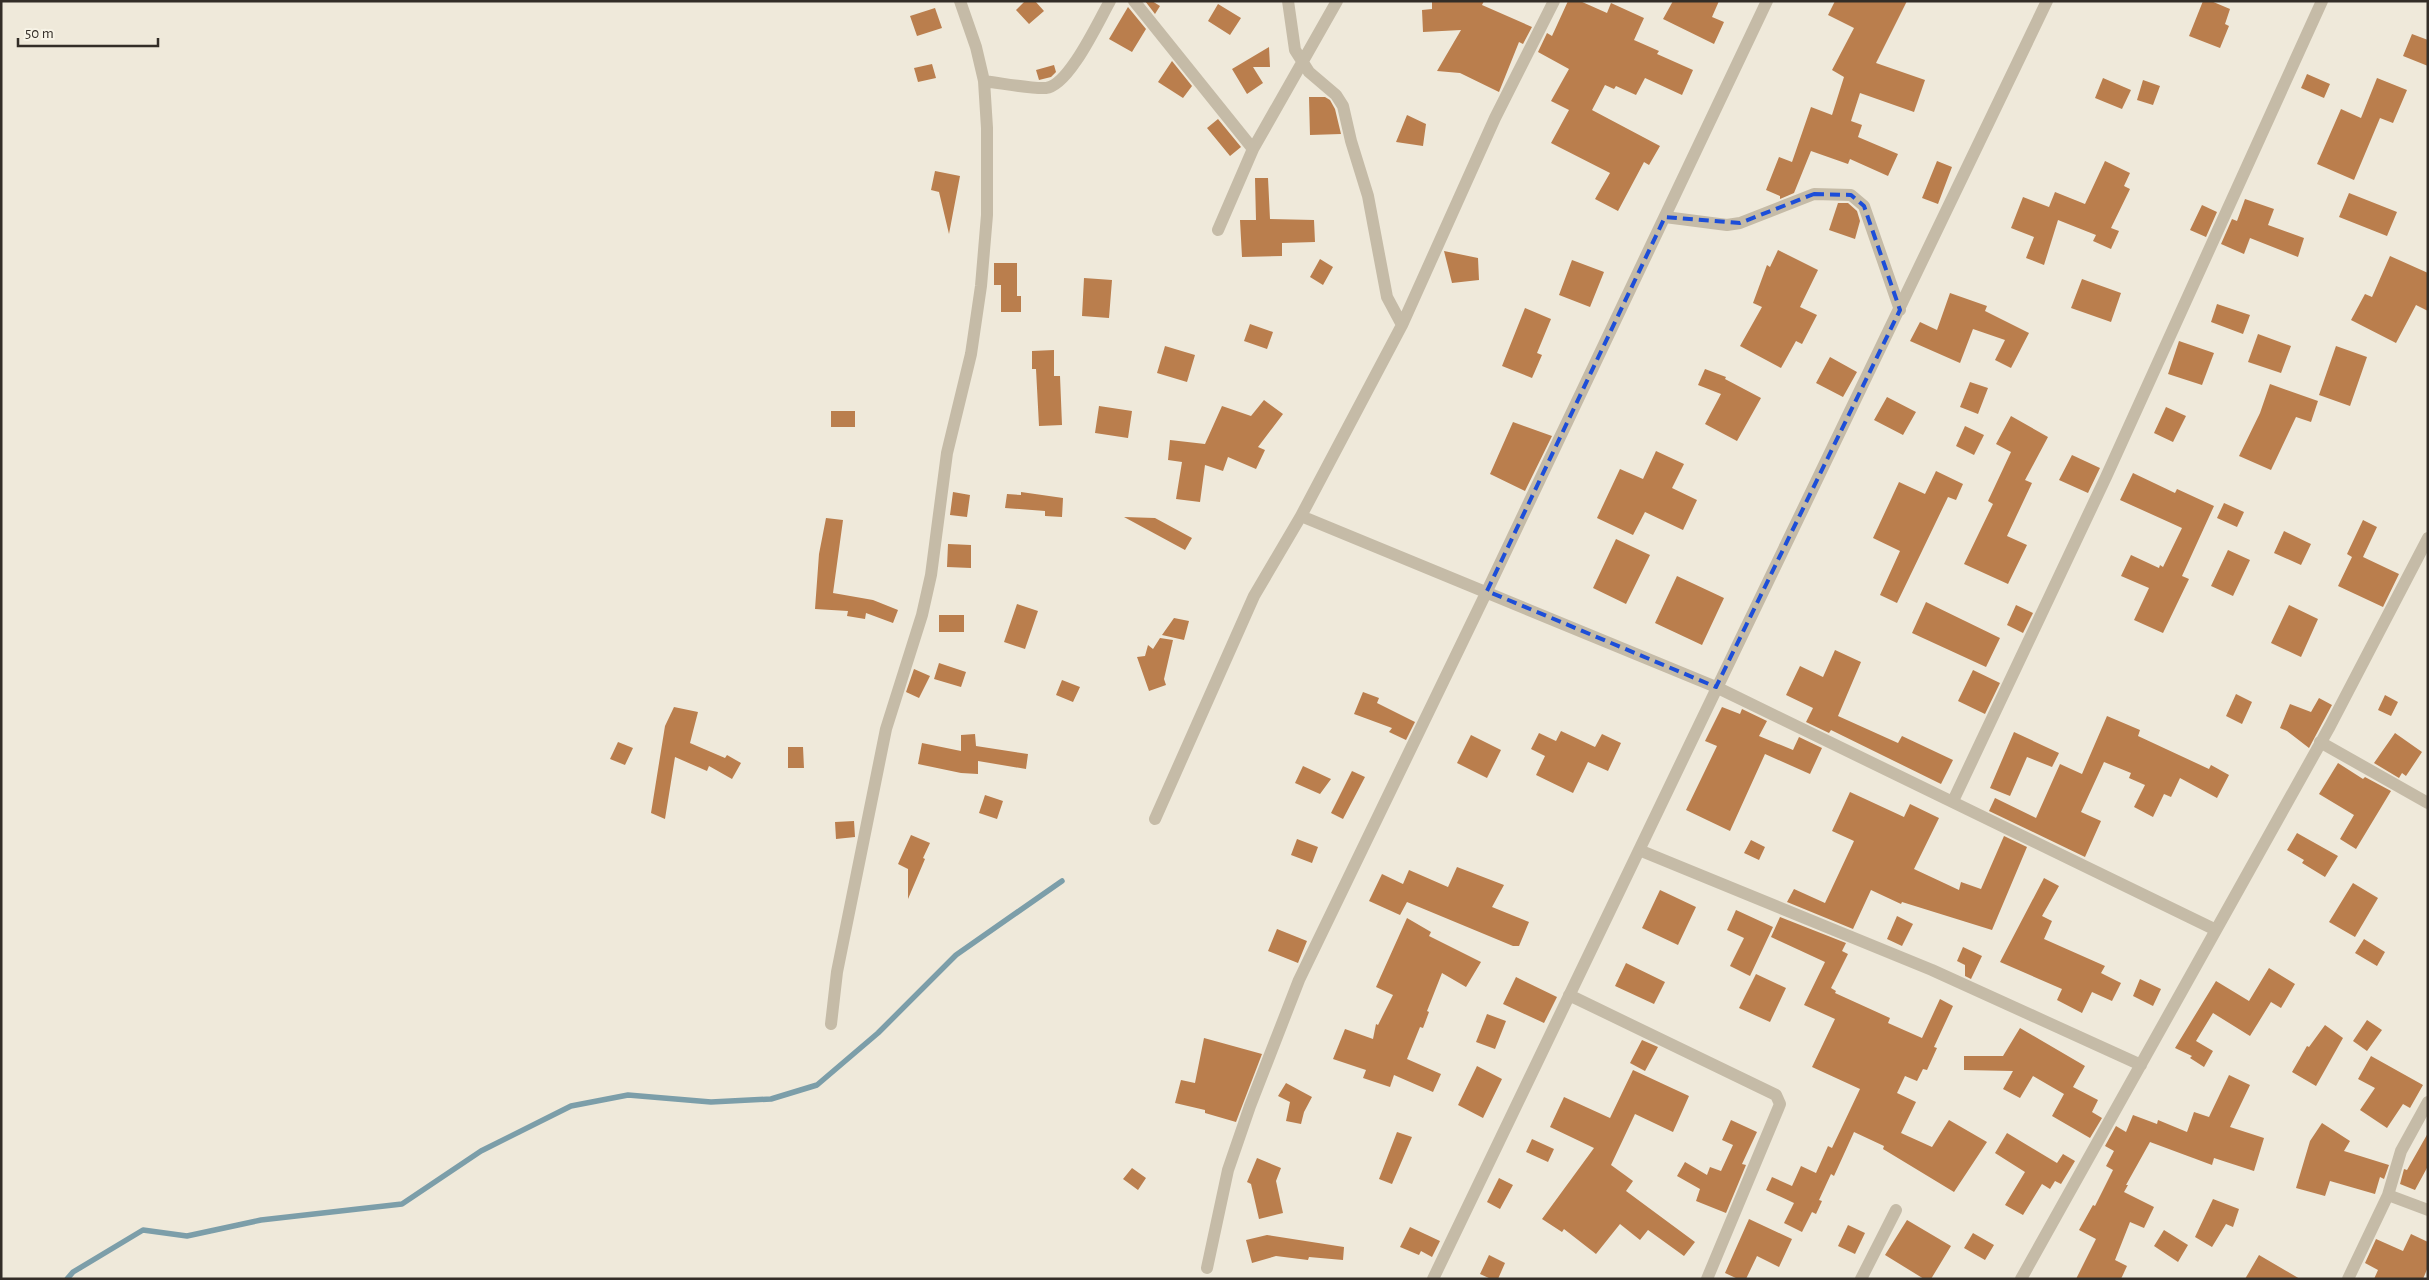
<svg xmlns="http://www.w3.org/2000/svg" width="2429" height="1280" font-family="'Alegreya Sans',sans-serif">
<style>
.lines{fill:none;stroke-linecap:round;stroke-linejoin:round}
.stream{stroke:#7c9ea9;stroke-width:5.5}
.building{fill:#ba7e4d}
.street{stroke:#c5bba7;stroke-width:12}
.marked{fill:none;stroke:#1d4ed8;stroke-width:4;stroke-dasharray:10 6;stroke-linejoin:round}
</style>
<rect width="100%" height="100%" fill="#efe9da"/>
<g class="lines">
<path class="stream" d="M67,1279L73,1272L143,1230L187,1236L261,1220L402,1204L481,1151L571,1106L628,1095L711,1102L771,1099L817,1085L878,1033L956,955L1062,881"/>
</g>
<path class="building" d="M1025,1H1035L1044,11L1029,24L1016,10Z
M1145,1H1152L1160,6L1155,14Z
M1432,1H1484L1482,5L1532,27L1523,44L1519,42L1499,92L1460,73L1437,71L1461,30L1423,32L1422,10L1432,9Z
M1568,1H1580L1607,13L1611,3L1644,18L1634,40L1659,51L1657,54L1693,70L1682,95L1645,78L1636,95L1616,86L1614,89L1605,85L1592,110L1660,146L1649,165L1644,162L1618,211L1595,199L1610,173L1551,143L1569,110L1551,101L1569,69L1538,52L1547,33L1552,36Z
M1673,1H1719L1712,17L1724,22L1714,44L1663,19Z
M1835,1H1907L1876,63L1925,80L1914,112L1860,93L1851,121L1862,125L1858,137L1898,154L1888,176L1850,159L1848,164L1811,151L1794,193L1780,199V196L1766,190L1779,157L1792,162L1811,107L1832,115L1844,77L1832,70L1854,28L1828,15Z
M2203,1H2211L2230,9L2225,24L2229,26L2220,48L2189,36Z
M1218,4L1241,18L1230,35L1208,21Z
M1128,7L1146,29L1132,52L1109,39Z
M935,8L942,28L917,36L910,16Z
M2412,34L2428,40V66L2403,56Z
M1269,47L1270,67H1253L1263,83L1247,94L1232,69Z
M1172,61L1192,86L1183,98L1158,82Z
M932,64L936,78L918,82L914,68Z
M1054,65L1056,72L1051,77L1039,80L1036,70Z
M2307,74L2330,84L2324,98L2301,88Z
M2103,78L2131,90L2122,109L2095,98Z
M2377,78L2407,90L2393,123L2380,118L2354,180L2317,164L2341,109L2361,118Z
M2143,80L2160,86L2153,105L2137,100Z
M1309,97H1325L1330,100L1335,109L1341,134L1310,135Z
M1407,115L1426,124L1423,146L1396,142Z
M1218,119L1241,147L1230,156L1207,128Z
M1937,161L1952,167L1938,204L1922,198Z
M2105,161L2130,173L2124,186L2130,189L2111,228L2119,231L2111,249L2093,241L2096,235L2058,220L2044,265L2026,258L2034,237L2011,228L2023,197L2049,207L2055,192L2085,204Z
M935,171L960,176L949,234L939,192L931,190Z
M1255,178H1268L1270,219L1314,220L1315,242L1282,243V256L1242,257L1240,220H1256Z
M2349,193L2397,212L2387,236L2339,217Z
M2245,199L2274,209L2268,225L2304,238L2298,257L2250,238L2244,254L2221,244L2232,219L2237,221Z
M1838,203H1848L1857,211L1860,221L1855,239L1829,230Z
M2202,205L2217,212L2206,237L2190,230Z
M1778,250L1818,270L1800,307L1817,315L1802,344L1796,341L1781,368L1740,346L1762,307L1753,303L1767,265L1770,267Z
M1444,251L1478,258L1479,280L1452,283Z
M2390,256L2428,273V311L2416,305L2396,343L2351,320L2365,294L2372,297Z
M1320,259L1333,267L1323,285L1310,277Z
M1572,260L1604,272L1590,307L1559,295Z
M994,263H1017V296H1021V312H1001V285H994Z
M1084,278L1112,280L1109,318L1082,316Z
M2082,279L2121,293L2111,322L2071,308Z
M1950,293L1987,306L1985,311L2029,333L2011,368L1995,360L2005,340L1973,329L1960,363L1910,341L1920,322L1937,330Z
M2217,304L2250,315L2243,334L2211,322Z
M1525,308L1551,319L1537,353L1542,355L1532,378L1502,366Z
M1250,324L1273,332L1267,349L1244,341Z
M2258,334L2291,346L2281,373L2248,362Z
M2179,341L2214,353L2202,385L2168,374Z
M1165,346L1195,355L1187,382L1157,373Z
M2336,346L2367,357L2350,406L2319,395Z
M1054,350V376H1060L1062,425L1039,426L1036,369H1032V351Z
M1830,357L1857,372L1843,397L1816,383Z
M1705,369L1726,377L1725,379L1761,398L1737,441L1705,424L1721,394L1698,385Z
M1970,382L1988,388L1978,414L1960,407Z
M2270,384L2318,401L2311,422L2296,417L2271,470L2239,456L2260,413Z
M1887,397L1916,412L1903,435L1874,420Z
M1264,400L1283,414L1258,447L1265,450L1256,469L1228,457L1223,471L1205,465L1200,502L1176,499L1182,462L1168,460L1170,440L1205,444L1222,406L1251,416Z
M1099,406L1132,411L1128,438L1095,433Z
M2166,407L2186,416L2173,442L2154,433Z
M831,411H855V427H831Z
M2011,416L2048,437L2025,480L2032,483L2007,536L2027,545L2008,584L1964,564L1993,504L1988,501L2011,452L1996,444Z
M1513,422L1552,436L1525,491L1490,474Z
M1965,426L1984,435L1974,455L1956,446Z
M1656,451L1684,464L1672,488L1697,500L1683,530L1645,512L1633,535L1597,518L1620,469L1643,479Z
M2072,455L2100,468L2088,493L2059,480Z
M1936,471L1963,484L1956,500L1948,497L1897,603L1880,595L1900,551L1873,538L1899,482L1925,494Z
M2133,473L2175,493L2177,489L2214,506L2182,576L2189,579L2163,633L2134,620L2149,588L2121,576L2131,555L2159,568L2160,565L2163,567L2182,528L2120,500Z
M953,492L970,495L967,517L950,515Z
M1021,492L1063,498L1062,517L1045,516V511L1005,508L1007,494L1021,495Z
M2224,503L2244,512L2237,527L2217,518Z
M1124,517L1155,518L1192,538L1185,550Z
M826,518L843,520L833,593L873,600L898,610L893,623L866,613L865,619L847,616L848,611L815,609L819,554Z
M2363,520L2377,527L2363,557L2399,574L2383,607L2338,586L2352,557L2347,554Z
M2284,531L2311,544L2301,565L2274,553Z
M1616,539L1650,555L1626,604L1593,588Z
M948,544L971,545V568L947,567Z
M2228,550L2250,560L2233,596L2211,586Z
M1677,576L1724,598L1702,645L1655,623Z
M1926,602L2000,638L1986,667L1912,633Z
M1017,604L1038,611L1025,649L1004,642Z
M2016,605L2033,613L2023,633L2007,625Z
M2289,605L2318,619L2301,657L2271,643Z
M939,615H964V632H939Z
M1174,618L1189,621L1184,640L1162,635Z
M1160,638L1173,640L1164,679L1166,685L1149,691L1137,657L1145,656L1148,645L1153,649Z
M1835,650L1861,662L1838,716L1898,743L1902,736L1953,760L1941,784L1831,730L1829,733L1806,722L1813,708L1786,695L1800,666L1823,677Z
M939,663L966,672L961,687L934,679Z
M914,669L930,676L919,698L906,692Z
M1973,670L2000,683L1985,714L1958,701Z
M1062,680L1080,687L1073,702L1056,695Z
M1363,692L1379,698L1377,703L1415,722L1406,740L1389,732L1392,728L1354,714Z
M2236,694L2252,702L2242,724L2226,716Z
M2385,695L2398,702L2391,716L2378,710Z
M2319,698L2332,705L2309,748L2287,731L2280,728L2290,704L2311,712Z
M674,707L698,712L690,743L725,758L727,755L741,763L732,779L709,766L707,771L675,757L665,819L651,813L665,726Z
M1722,707L1740,714L1742,709L1767,721L1759,736L1793,750L1799,737L1822,748L1810,774L1765,754L1730,831L1686,810L1717,746L1705,741Z
M2107,716L2140,730L2138,736L2209,769L2211,765L2229,775L2217,798L2180,778L2171,797L2164,794L2153,817L2134,807L2145,785L2129,778L2131,773L2104,762L2081,812L2101,821L2085,857L1989,811L1995,798L2036,818L2060,764L2082,774Z
M1561,731L1595,747L1602,734L1621,743L1608,771L1588,762L1573,793L1536,775L1545,756L1531,749L1539,733L1556,741Z
M2014,732L2059,753L2052,767L2027,757L2010,796L1990,788Z
M2395,733L2422,752L2406,776L2402,773L2399,778L2374,763Z
M975,734L976,746L1028,754L1026,769L978,761V774L961,773L918,764L922,743L961,751V735Z
M1471,735L1501,750L1487,778L1457,763Z
M618,742L633,748L625,765L610,759Z
M788,747H803L804,768H788Z
M2338,763L2363,779L2365,777L2391,791L2356,849L2340,839L2354,815L2319,794Z
M1303,766L1331,779L1320,794L1295,783Z
M1352,771L1365,777L1343,819L1331,813Z
M1850,792L1904,817L1910,804L1939,818L1914,869L1959,890L1961,882L1981,889L2004,836L2027,847L1992,930L1902,902L1901,904L1871,890L1853,929L1787,902L1794,889L1825,903L1854,841L1832,831Z
M985,795L1003,801L997,819L979,813Z
M854,821L855,837L836,839L835,822Z
M2297,833L2338,856L2325,877L2302,863L2304,860L2287,850Z
M911,835L930,843L923,858L925,859L908,899V869L898,864Z
M1297,839L1318,847L1312,863L1291,855Z
M1751,840L1765,847L1759,860L1744,853Z
M1457,867L1504,885L1492,907L1529,922L1519,946H1513L1407,902L1400,915L1369,901L1382,874L1403,884L1409,870L1448,887Z
M2044,878L2059,886L2042,916L2052,921L2044,939L2105,966L2101,973L2121,983L2112,1001L2092,992L2082,1013L2057,1000L2062,989L2000,962Z
M2353,883L2378,898L2355,937L2329,922Z
M1660,890L1696,907L1678,945L1642,928Z
M1736,910L1773,927L1750,976L1730,966L1744,938L1727,930Z
M1897,916L1913,924L1902,946L1887,939Z
M1780,917L1846,943L1842,951L1848,954L1831,988L1836,991L1835,993L1890,1018L1888,1023L1922,1038L1940,999L1953,1006L1934,1047L1937,1048L1927,1070L1923,1069L1917,1081L1905,1076L1897,1093L1916,1102L1901,1133L1932,1147L1949,1120L1987,1142L1954,1192L1883,1149L1884,1146L1854,1132L1834,1176L1831,1174L1819,1200L1822,1201L1816,1214L1812,1212L1802,1232L1784,1223L1794,1203L1766,1190L1772,1177L1792,1186L1801,1166L1816,1173L1828,1146L1832,1148L1860,1089L1812,1067L1835,1019L1804,1005L1825,962L1771,937Z
M1407,918L1431,932L1429,936L1481,962L1466,987L1442,973L1427,1011L1429,1012L1423,1028L1420,1027L1407,1059L1441,1074L1433,1092L1394,1075L1390,1087L1363,1078L1366,1070L1333,1059L1345,1029L1373,1039L1376,1024L1378,1025L1393,995L1376,987Z
M1277,929L1307,941L1298,963L1268,951Z
M2364,939L2385,952L2377,966L2355,953Z
M1963,947L1982,956L1971,979L1965,976V965L1957,961Z
M1626,963L1665,982L1654,1004L1615,986Z
M2269,968L2295,984L2281,1008L2271,1002L2250,1036L2213,1013L2196,1041L2213,1051L2204,1067L2190,1058L2192,1056L2175,1048L2216,981L2249,1001Z
M1756,974L1786,988L1770,1022L1739,1008Z
M1516,977L1557,997L1544,1023L1503,1004Z
M2140,979L2161,989L2153,1006L2133,996Z
M1487,1014L1506,1021L1495,1049L1476,1042Z
M2367,1020L2382,1030L2367,1051L2353,1041Z
M2325,1025L2343,1038L2316,1086L2292,1072L2307,1046L2309,1047Z
M2020,1028L2085,1066L2073,1087L2098,1100L2092,1112L2102,1118L2090,1138L2052,1116L2064,1094L2033,1076L2020,1098L2003,1089L2013,1071L1964,1070V1056H2003Z
M1204,1038L1262,1054L1236,1122L1205,1113V1110L1175,1103L1181,1080L1195,1083Z
M1642,1040L1658,1047L1645,1071L1630,1063Z
M2371,1056L2423,1085L2410,1108L2403,1104L2387,1128L2360,1110L2375,1088L2358,1079Z
M1477,1066L1502,1079L1483,1118L1458,1105Z
M1633,1070L1689,1096L1673,1132L1635,1114L1611,1165L1633,1181L1626,1191L1695,1242L1684,1256L1648,1230L1640,1240L1620,1224L1596,1254L1564,1229L1562,1232L1542,1219L1594,1148L1550,1127L1564,1097L1610,1118Z
M2229,1075L2250,1085L2230,1127L2264,1138L2254,1171L2214,1158L2212,1165L2150,1142L2126,1185H2128L2124,1192L2154,1207L2144,1228L2130,1222L2115,1260L2127,1266L2121,1279H2076L2096,1239L2079,1230L2093,1205L2095,1206L2113,1170L2106,1166L2114,1151L2105,1146L2116,1126L2126,1132L2133,1115L2157,1124L2158,1120L2187,1132L2194,1112L2209,1117Z
M1286,1083L1312,1097L1304,1112L1301,1124L1286,1121L1290,1102L1278,1096Z
M1731,1120L1757,1132L1742,1164L1746,1165L1726,1213L1696,1201L1700,1189L1677,1176L1685,1162L1707,1175L1710,1167L1721,1171L1733,1145L1722,1140Z
M2322,1123L2350,1141L2344,1151L2389,1165L2384,1179L2380,1177L2375,1194L2330,1181L2325,1196L2296,1188L2310,1141Z
M1397,1132L1412,1137L1392,1184L1379,1179Z
M2007,1133L2057,1163L2063,1154L2075,1161L2061,1184L2055,1181L2050,1189L2042,1184L2023,1215L2005,1205L2025,1172L1995,1153Z
M2428,1133V1166L2415,1190L2400,1184L2404,1169L2407,1170Z
M1532,1139L1554,1149L1548,1162L1526,1152Z
M1257,1158L1281,1168L1276,1181L1283,1213L1259,1219L1251,1184L1247,1182Z
M1132,1168L1146,1178L1138,1190L1123,1179Z
M1499,1178L1513,1185L1500,1209L1487,1202Z
M2213,1199L2239,1209L2233,1227L2226,1224L2212,1247L2195,1237Z
M1749,1219L1792,1239L1779,1267L1757,1256L1746,1279H1738L1725,1273Z
M1907,1220L1951,1246L1931,1279H1924L1885,1255Z
M1848,1225L1865,1233L1855,1254L1838,1246Z
M1410,1227L1440,1241L1432,1257L1421,1251L1419,1255L1400,1247Z
M2164,1230L2188,1245L2178,1262L2154,1246Z
M1973,1233L1994,1245L1985,1260L1964,1248Z
M2411,1234L2428,1242V1267L2423,1279H2374L2378,1270L2365,1263L2376,1239L2403,1251Z
M1267,1235L1344,1247L1343,1260L1309,1257L1308,1260L1276,1256L1252,1263L1246,1240Z
M1489,1255L1505,1263L1498,1279H1491L1480,1274Z
M2259,1255L2300,1279H2245Z"/>
<g class="lines">
<path class="street" d="M1134,1L1253,149
M1288,1L1295,50L1309,72L1336,95L1343,106L1351,141L1368,196L1387,297L1402,325
M984,81C1001,83 1031,89 1046,88C1069,86 1099,20 1110,1
M1665,217L1727,225L1740,223L1814,194L1851,195L1864,206L1900,310
M1218,230L1253,149L1337,1
M1301,516L1716,687L2216,930
M2320,742L2428,803
M1953,801L2106,477L2322,1
M1155,819L1254,596L1301,516L1402,325L1495,118L1554,1
M1639,850L1932,970L2141,1065
M1569,995L1776,1095L1780,1104L1778,1109L1707,1279
M831,1024L837,972L886,729L922,615L931,575L947,453L971,354L981,286L987,215V128L984,81L976,47L960,1
M2388,1195L2428,1210
M1207,1268L1228,1170L1250,1106L1299,980L1487,591L1767,1
M1433,1279L2047,1
M1861,1279L1896,1210
M2021,1279L2330,726L2428,538
M2348,1279L2388,1195L2401,1151L2428,1102"/>
</g>
<path class="marked" d="M1814,194L1851,195L1864,206L1900,310L1716,687L1487,591L1665,217L1740,223Z"/>
<rect width="2429" height="1280" fill="none" stroke="#332d27" stroke-width="5"/>
<path d="M18 38v8h140v-8" fill="none" stroke="#332d27" stroke-width="2.5"/>
<text x="25" y="38" font-size="15" fill="#332d27" stroke="#f7f3e6" stroke-width="4" paint-order="stroke">50 m</text>
</svg>
